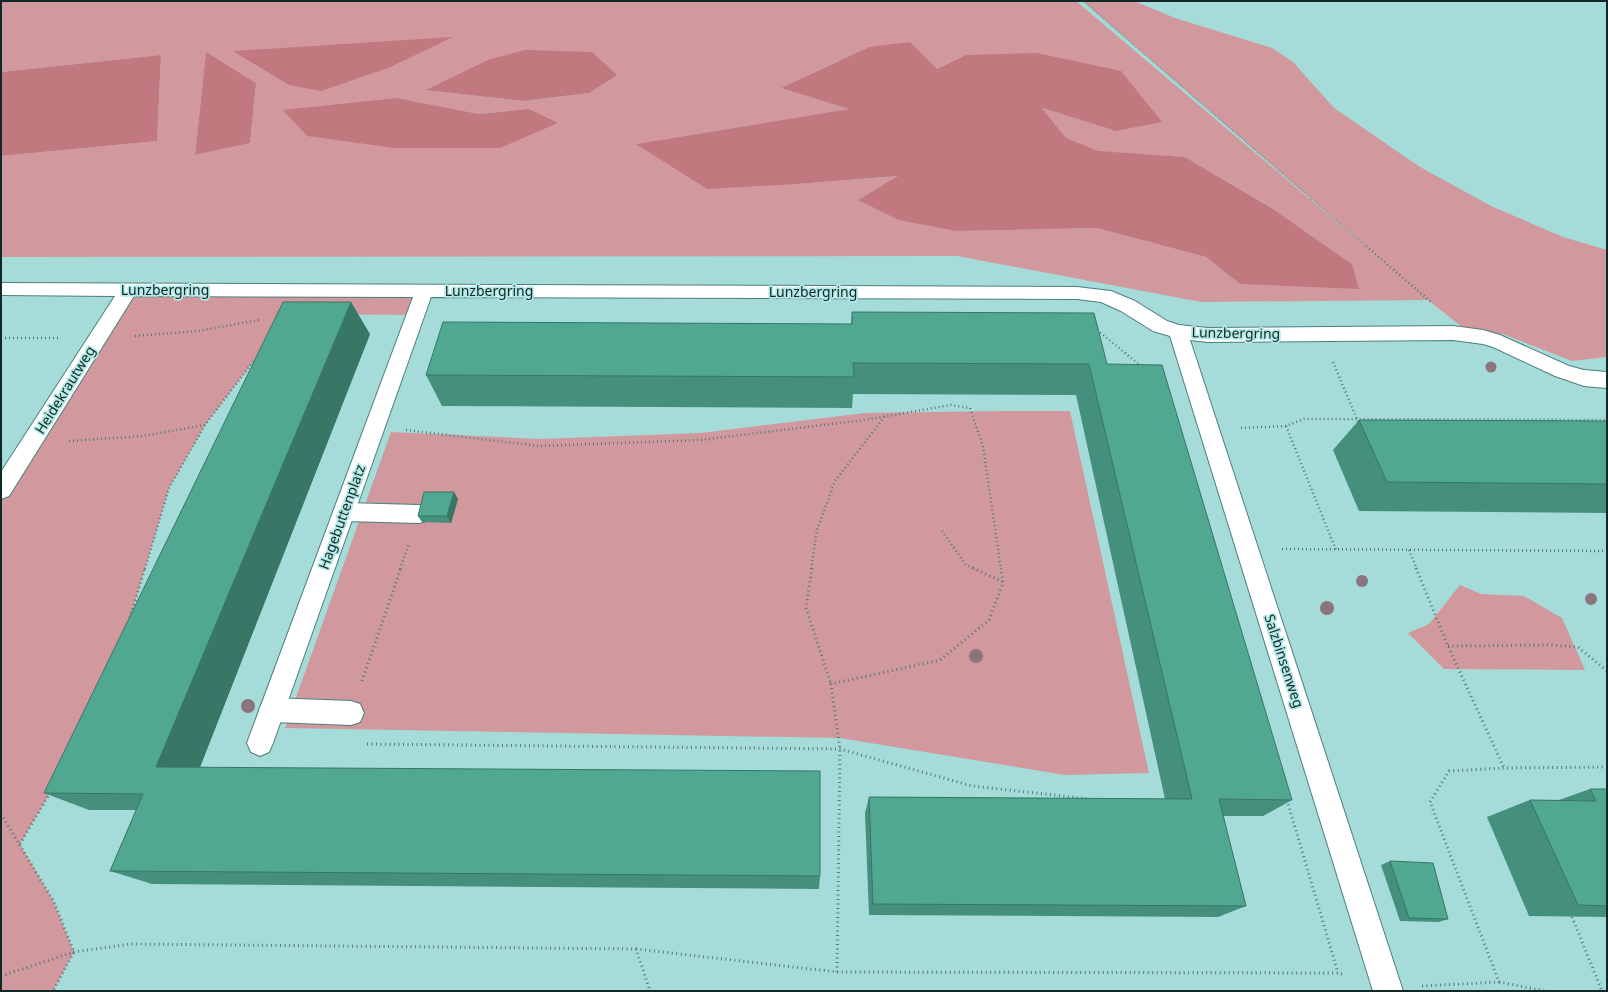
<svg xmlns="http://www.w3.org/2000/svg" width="1608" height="992" font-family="'Noto Sans',sans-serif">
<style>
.green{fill:#d1999d;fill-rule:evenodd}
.forest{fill:#c1787f}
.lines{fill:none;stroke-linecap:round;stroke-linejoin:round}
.lane-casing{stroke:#4c7f7e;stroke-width:2}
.street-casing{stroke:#4c7f7e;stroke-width:2}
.path-far2{stroke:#557978;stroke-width:2;stroke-dasharray:0.5 2;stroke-linecap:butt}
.path-far1{stroke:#557978;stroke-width:2.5;stroke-dasharray:1 3;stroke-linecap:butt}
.path{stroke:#557978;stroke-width:3;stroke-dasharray:1 3.5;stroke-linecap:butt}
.lane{fill:#fff;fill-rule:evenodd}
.street{fill:#fff;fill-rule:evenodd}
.tree{fill:#8c747c}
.wall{fill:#45907d}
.shaded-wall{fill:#387666}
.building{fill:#50a891;stroke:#387666}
.labels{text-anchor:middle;stroke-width:3.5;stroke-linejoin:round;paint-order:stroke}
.street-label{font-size:14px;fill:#122827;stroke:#b2e8e6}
</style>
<rect width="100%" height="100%" fill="#a5dbd9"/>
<path class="green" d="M1,1H1076L1383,261L1083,1H1134L1175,18L1272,48L1293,62L1334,108L1420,167L1491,206L1563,237L1607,250V357L1572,361L1503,334L1472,335L1428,300L1201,302L957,256L1,257V156L157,141L161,55L1,72ZM869,47L937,69L966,55L1116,131L1042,108L1066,138L1098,152L1185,157L1273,209L1352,264L1240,284L1206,257L1097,228L956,231L858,200L899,176L797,184L636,144L850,109L781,88ZM206,53L256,83L250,143L195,155ZM427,90L589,93L523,101ZM397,98L479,114L529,109L307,136Z
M128,290L424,291L416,315L296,314L266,345L205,425L169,488L129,622L78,746L20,844L54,902L74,952L53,991H1V490Z
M1002,411H1070L1149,773L1065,775L840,738L285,728L391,432L541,439L701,433L865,413Z
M1460,585L1481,594L1524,596L1562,618L1585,670L1444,669L1408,633L1429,624Z"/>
<path class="forest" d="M453,37L388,68L321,91L289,85L233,51Z
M910,42L937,69L966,55L1037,53L1121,71L1162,122L1116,131L1042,108L1066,138L1098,151L1185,157L1273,209L1352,264L1359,289L1240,284L1206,257L1097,228L956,231L899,220L858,200L898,176L797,184L707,189L636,144L849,109L781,88L869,47Z
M525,50L592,52L617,75L589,93L523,101L426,90L488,60Z
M206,52L256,83L250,143L195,155Z
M161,55L157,141L1,156V72Z
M397,98L479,114L529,109L558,123L500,148H395L307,136L283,110Z"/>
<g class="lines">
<g class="lane-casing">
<path id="lane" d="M344,503L419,505L427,507L430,514L427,521L419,523L344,521L336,519L333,512L336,505Z
M272,698L351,701L360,704L364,713L360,722L351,725L272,722L263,719L259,710L263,701Z"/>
</g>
<g class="street-casing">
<path id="street" d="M1,283L1077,287L1111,291L1135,301L1167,321L1179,325L1208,328L1453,326L1483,330L1500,335L1569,366L1584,370L1607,372V388L1584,386L1555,376L1493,347L1483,344L1453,340L1208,342L1190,340L1403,991H1373L1170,336L1153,331L1121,311L1101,302L1077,299L431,297L273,743L269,752L260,756L251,752L247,743L413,297L134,296L9,496L1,499V472L115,296L1,295Z"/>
</g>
<path class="path-far2" d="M1083,1L1367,247
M1,2L13,1"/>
<path class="path-far1" d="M1366,246L1432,303
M1097,330L1141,366
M135,336L198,331L259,320
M1,338H60
M1333,362L1359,424
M1286,426L1336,550
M1241,428L1286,426L1304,419L1607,420
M406,430L539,446L700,440L864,420L951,405L970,408L983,447L1001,569
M69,441L143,436L205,425
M942,531L966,565L976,569
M1282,549L1607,551
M1409,550L1417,569
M145,569L169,488L205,425L255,359
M400,569L409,544
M811,569L817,530L835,481L885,416"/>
<path class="path" d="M812,568L806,608L831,684
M973,568L1003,582
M1416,568L1448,646L1504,768
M130,618L145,568
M1448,646L1551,645L1578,647L1607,671
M362,681L401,568
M367,744L840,749L972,786L1090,799
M1287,800L1338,973
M1,814L54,902L74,952L53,991
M20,844L50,793
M1572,917L1602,991
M636,949L837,972L1338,973L1345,975
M837,972L840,749L831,684L940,660L989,620L1003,583L1001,568
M1,976L74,952L131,944L636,949L650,991
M1499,982L1545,991
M1422,986L1499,982L1430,802L1449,771L1504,768L1607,767"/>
<use href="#lane" class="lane"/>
<use href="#street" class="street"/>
</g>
<g class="tree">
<circle cx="1491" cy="367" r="5.5"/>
<circle cx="1362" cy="581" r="6"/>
<circle cx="1591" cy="599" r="6"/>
<circle cx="1327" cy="608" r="7"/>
<circle cx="976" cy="656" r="7"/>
<circle cx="248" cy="706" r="7"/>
</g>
<path class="wall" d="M852,312L1107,364L1292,800L1263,816H1223L1246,906L1218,917L869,915L865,813L869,797L1165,799L1076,395L853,394L852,408L442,406L426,375L851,324Z
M370,334L200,767L820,876L819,889L152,884L110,871L136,810H89L44,793Z
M1359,420L1607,421V513L1359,511L1333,450Z
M458,499L451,523L422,522L418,516Z
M1590,789H1607V917L1529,916L1487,817L1530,800H1559Z
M1390,861L1448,919L1439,922L1400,921L1381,865Z"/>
<path class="shaded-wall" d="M351,302L370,334L193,785L156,767Z
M454,492L458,499L451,523L447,516Z"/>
<path class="building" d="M283,302H351L156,767L820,771V876L110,871L143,794L44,793Z
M852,312L1094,313L1107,364L1162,365L1292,800L1219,799L1246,906L873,904L869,797L1192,799L1089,364L853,363L854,377L426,375L443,322L852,324Z
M1359,420L1607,421V484L1387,482Z
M424,492H454L447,516H418Z
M1590,789H1607V906L1578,905L1530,800L1596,801Z
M1390,861L1433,863L1448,919L1409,918Z"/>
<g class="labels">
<g class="street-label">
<text x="165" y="295">Lunzbergring</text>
<text x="489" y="296">Lunzbergring</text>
<text x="813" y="297">Lunzbergring</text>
<text transform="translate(1236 333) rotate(1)" y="5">Lunzbergring</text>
<text transform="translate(65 390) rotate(-58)" y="5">Heidekrautweg</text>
<text transform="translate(342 517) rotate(-70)" y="5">Hagebuttenplatz</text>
<text transform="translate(1284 661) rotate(72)" y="5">Salzbinsenweg</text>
</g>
</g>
<rect width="1608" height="992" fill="none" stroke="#122827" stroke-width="4"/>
</svg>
